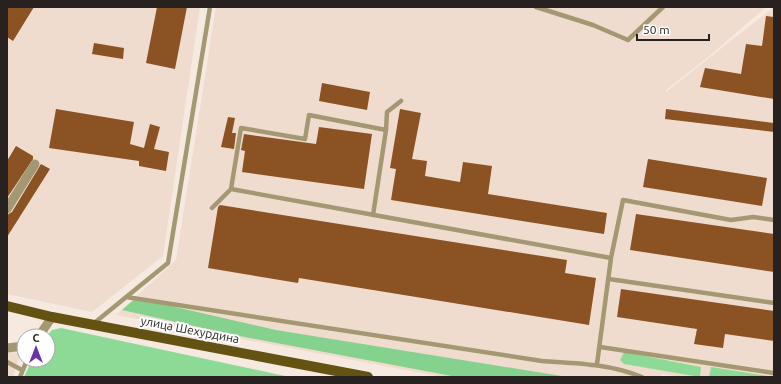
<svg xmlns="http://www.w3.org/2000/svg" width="781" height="384" font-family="Ubuntu,sans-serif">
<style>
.built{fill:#efdcce}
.green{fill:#8dda96}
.forest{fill:#85d28e}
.building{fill:#8b5223}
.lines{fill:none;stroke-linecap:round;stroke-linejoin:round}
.service{stroke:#a39872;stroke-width:4.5}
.minor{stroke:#a39872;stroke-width:9}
.primary{stroke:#635212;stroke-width:10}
.labels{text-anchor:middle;stroke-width:4;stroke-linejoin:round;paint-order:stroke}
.street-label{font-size:12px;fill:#27221f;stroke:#fff}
</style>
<rect width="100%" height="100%" fill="#f6eae0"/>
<path class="built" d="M7,7H200L163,256L92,312L7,294Z
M216,7H766L708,57L666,90V92L774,7V377H681L662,374L661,377H442L116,315L176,260Z
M7,351H12L18,354L19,359L13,377H7Z"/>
<path class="green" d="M61,328L290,377H24L32,360H48L47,336L52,330Z
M624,352L701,367L700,377L624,364L620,360Z
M711,367L774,377H709Z"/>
<path class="forest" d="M136,298L276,330L568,377H457L234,335L122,310Z"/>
<path class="building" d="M7,7H34L13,41L7,37Z
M157,7H187L175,69L146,63Z
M766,16L774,17V99L700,87L705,68L741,74L746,44L762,46Z
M94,43L124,48L123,59L92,54Z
M322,83L370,92L367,110L319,101Z
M56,109L134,122L130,144L144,148L150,124L160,127L154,149L169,152L166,171L139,166V161L49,148Z
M400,109L421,113L412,159L427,161L425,176L460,182L463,162L492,166L488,194L607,213L604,234L391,200L396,169L390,168Z
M666,109L774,123V132L665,119Z
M228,117L235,118L232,133H236L234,149L221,147Z
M319,127L372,134L364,189L242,172L245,151L241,150L244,134L316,144Z
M16,146L33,156V159L7,198V161Z
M648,159L767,178L762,206L643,187Z
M41,164L50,169L7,237V215L12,212Z
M220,205L567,260L565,273L596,278L589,325L299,278L298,283L208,268L218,207Z
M636,214L774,234V272L630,250Z
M621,289L774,311V341L725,334L723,348L694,344L697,329L617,317Z"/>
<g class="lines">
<path class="service" d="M536,7L593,25L628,40L663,7
M386,130L387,112L401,101
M212,208L231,189
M373,215L386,130L309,115L305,139L241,128L231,189L611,258
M609,279L774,303
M126,297L542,361C577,363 609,364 642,377
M93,324L168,263L210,7
M600,347L774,373
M7,362L22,370
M597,364L611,258L623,200L731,220L753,217L774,220
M20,377L27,360"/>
<path class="minor" d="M7,209L35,164
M39,336L52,317
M7,348L24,346"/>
<path class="primary" d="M7,306L52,317L368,377"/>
</g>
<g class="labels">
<g class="street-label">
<text transform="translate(190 330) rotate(11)" y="4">улица Шехурдина</text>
</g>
</g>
<rect width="781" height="384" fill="none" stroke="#27221f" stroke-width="16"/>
<g transform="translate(36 348)"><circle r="19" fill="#ffffff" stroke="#a9a7a5"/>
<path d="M0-3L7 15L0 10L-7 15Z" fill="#6b33aa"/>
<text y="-6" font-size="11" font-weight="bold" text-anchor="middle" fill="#27221f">С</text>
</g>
<path d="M637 34v6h72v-6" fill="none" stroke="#27221f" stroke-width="2"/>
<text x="643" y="34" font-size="12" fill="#27221f" stroke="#ffffff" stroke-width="3" paint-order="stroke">50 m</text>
</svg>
